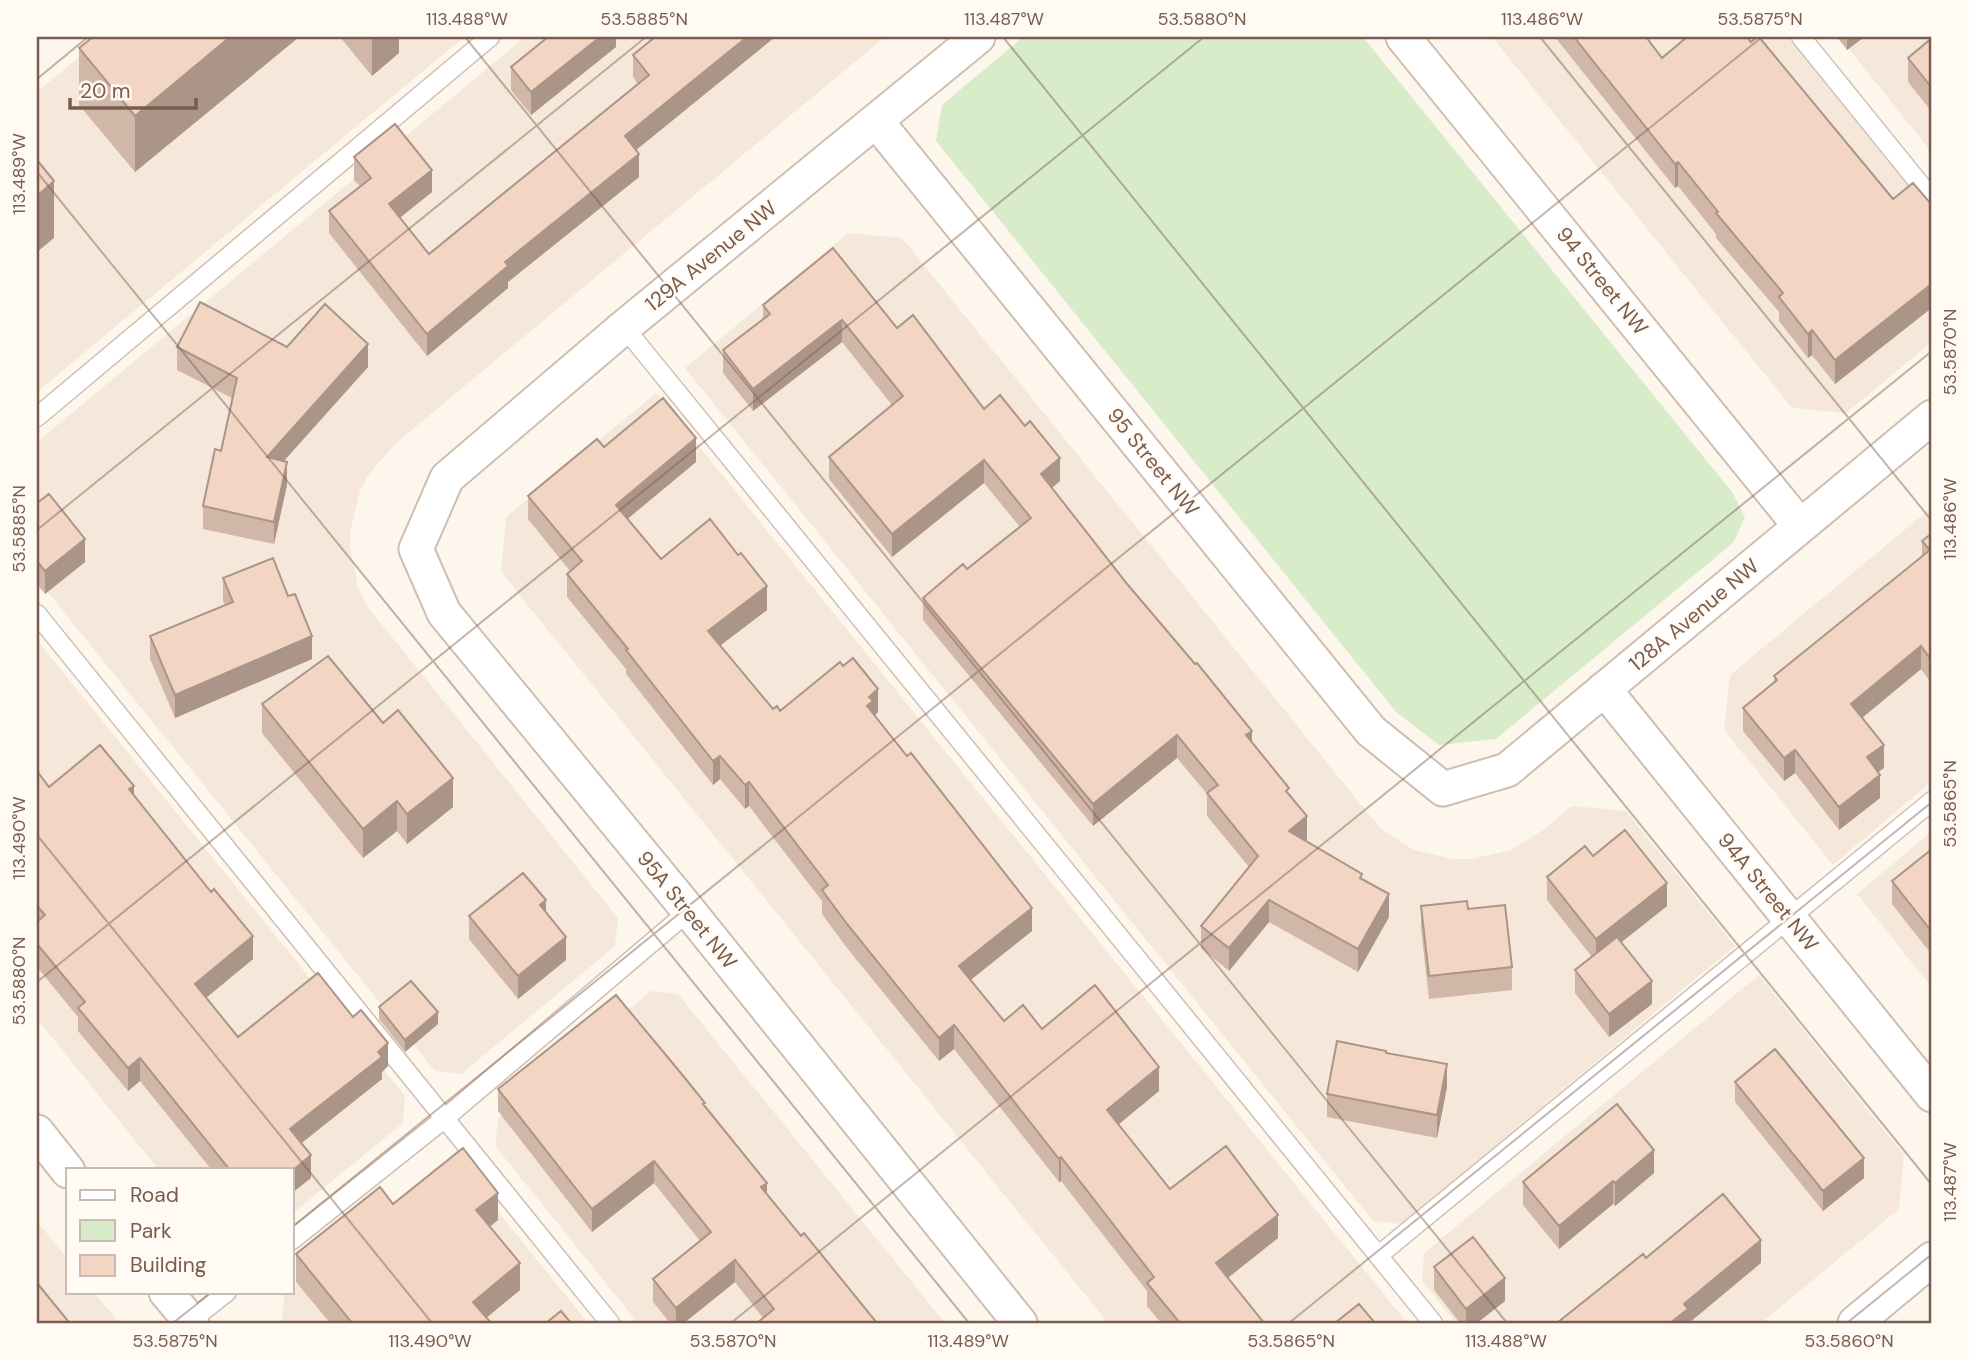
<svg xmlns="http://www.w3.org/2000/svg" width="1969" height="1360" font-family="'DM Sans',sans-serif">
<style>
.residential{fill:#f5e8da}
.green{fill:#d8ecc9}
.lines{fill:none;stroke-linecap:round;stroke-linejoin:round}
.service-casing{stroke:#d1beb0;stroke-width:21}
.minor-casing{stroke:#d1beb0;stroke-width:37}
.service{stroke:#fff;stroke-width:18}
.minor{stroke:#fff;stroke-width:33}
.wall{fill:#d1b7a8}
.shaded-wall{fill:#aa9588}
.building{fill:#f3d5c3;stroke:#aa9588;stroke-width:2}
.ticks{fill:none;stroke:#7a5c4d;stroke-width:2;stroke-opacity:0.45}
.labels{text-anchor:middle;stroke-width:5;stroke-linejoin:round;paint-order:stroke}
.street-label{font-size:21px;fill:#7a5c4d;stroke:#fffaf3}
.neatline{fill:none;stroke:#7a5c4d;stroke-width:2.5}
.ticks-label{font-size:18px;text-anchor:middle;fill:#7a5c4d}
</style>
<rect width="100%" height="100%" fill="#fdf6ec"/>
<path class="residential" d="M103,37H464L37,392V92Z
M525,37H885L396,443L369,474L360,491L351,528L350,547L358,587L367,606L618,918L615,946L461,1074L435,1071L37,579V442Z
M1492,37H1789L1932,214V342L1846,413L1792,408Z
M1839,37H1932V153L1886,95Z
M848,233L902,238L1380,828L1414,850L1452,859H1472L1511,850L1543,830L1572,806L1626,811L1735,946L1401,1224L1373,1221L685,368Z
M656,393L1407,1323H1108L501,572L506,517Z
M1932,507V781L1833,865L1724,730L1730,675Z
M37,640L405,1096L403,1123L292,1214V1169H158L37,1019Z
M1932,831V988L1857,894Z
M1759,975L1904,1155L1899,1209L1761,1323H1456L1422,1281L1424,1253Z
M651,991L678,994L945,1323H638L495,1146L498,1118Z
M438,1168L465,1171L588,1323H282L284,1295L292,1292V1288Z
M37,1221L68,1260V1292H94L119,1323H37Z"/>
<path class="green" d="M1023,37H1363L1732,492L1745,517L1733,543L1496,739L1439,745L1396,712L936,141L942,105Z"/>
<g class="lines">
<g class="service-casing">
<path id="service" d="M1801,37L1932,199
M624,327L1433,1323
M37,417L490,37
M37,614L610,1323
M292,1240L444,1119L689,911
M1379,1255L1932,801
M190,1321L227,1292"/>
</g>
<g class="minor-casing">
<path id="minor" d="M978,37L624,327L447,478L416,549L444,613L689,911L1020,1323
M1403,37L1800,526
M877,122L1371,731L1443,789L1507,770L1932,417
M1604,689L1932,1095
M37,1132L68,1171
M166,1292L192,1323
M1855,1323L1932,1259"/>
</g>
<use href="#service" class="service"/>
<use href="#minor" class="minor"/>
</g>
<path class="wall" d="M93,37H299L135,172L79,105V48Z
M340,37H399V53L372,76Z
M616,37V47L531,115L511,90V67Z
M655,37H775L636,150L639,177L508,282V288L427,356L329,233V211L360,186L354,180V157L432,192L400,218L429,254L638,84L633,77V55Z
M1555,37H1646L1662,58L1893,199L1932,205V314L1929,310L1835,384L1812,355L1808,358L1779,321V312L1716,238V234L1678,186L1675,188Z
M1837,37H1864L1847,50Z
M1932,38V112L1908,82V58Z
M763,305L897,328L1060,481L1052,488L1252,743L1289,794L1307,839L1305,841L1362,879L1389,917L1358,972L1269,922L1229,971L1201,948V926L1249,867L1207,816V794L1177,758L1093,826L923,620V598L967,569L1020,527L984,483L892,557L829,479V457L892,405L842,342L753,411L723,373V350L763,319Z
M177,347H287L368,367L283,461L287,485L274,544L203,529V506L221,451L232,398L177,370Z
M604,447L696,462L628,519L661,559L767,610L720,645L773,709L780,711L878,712L875,716L1032,931L971,980L1004,1021L1042,1029L1159,1091L1118,1124L1170,1189L1278,1238L1228,1278L1264,1323H1161L1147,1306V1291L1061,1181L1059,1182L954,1049L939,1061L847,948L822,914V901L749,806L745,809L720,779L713,785L626,674V669L567,597V574L570,571L528,519V496Z
M37,503L85,562L45,594L37,584Z
M1932,533V684L1921,669L1862,718L1884,768L1878,772L1880,798L1839,830L1795,773L1784,781L1743,731V708L1774,683V676L1922,556V541Z
M223,578L312,659L175,718L150,659V636L225,605L223,601Z
M262,704L383,723L453,807L407,844L397,831L363,858L262,733Z
M37,771L49,787L134,795L253,959L206,998L238,1037L388,1066L382,1072V1079L302,1143L311,1178L292,1169H211L140,1081L128,1091L78,1031V1017L37,967Z
M1932,849V955L1892,904V881Z
M1593,856L1667,906L1622,942L1652,1004L1609,1037L1575,993V970L1592,957L1547,900V877Z
M1421,906L1468,909L1512,967V990L1429,999L1421,929Z
M546,911L566,960L518,999L469,939V916Z
M379,1007L438,1024L405,1052L379,1019Z
M1386,1053L1447,1087L1437,1138L1327,1117V1094Z
M1735,1082L1864,1178L1823,1211L1735,1102Z
M498,1089L705,1107L767,1193L801,1236L877,1323L763,1318L735,1282L684,1323H670L653,1302V1279L700,1241L654,1183L592,1232L498,1111Z
M1654,1173L1615,1206L1613,1204L1559,1249L1523,1205V1182Z
M498,1220L490,1227L520,1290L486,1318L491,1323H330L296,1282V1254Z
M1434,1267L1505,1301L1477,1323H1460L1434,1290Z"/>
<path class="shaded-wall" d="M230,37H299L135,172V116Z
M372,37H399V53L372,76Z
M600,37H616V47L531,115V92Z
M747,37H775L625,159V136Z
M1849,37H1864L1847,50V38Z
M639,154V177L508,282V288L427,356V334L505,262Z
M1678,162V186L1675,188V164Z
M432,170V192L389,226V204Z
M54,181V238L37,252V196Z
M1929,286V310L1835,384V360Z
M842,320V342L753,411V389Z
M1812,330V355L1808,358V334Z
M368,344V367L267,480V457Z
M696,438V462L616,528V505Z
M1060,458V481L1041,497V474Z
M984,460V483L892,557V534Z
M287,462V485L274,544V522Z
M85,539V562L45,594V571Z
M767,586V610L708,655V631Z
M312,636V659L175,718V695Z
M1921,646V669L1851,727V704Z
M878,689V712L873,717L867,706L869,697Z
M1252,731V753L1246,735Z
M1177,735V758L1093,826V804Z
M1884,745V768L1867,780V757Z
M1795,750V773L1784,781V758Z
M720,756V779L713,785V761Z
M1880,775V798L1839,830V807Z
M453,778V807L407,844V814Z
M749,782V806L745,809V785Z
M134,786V809L129,789Z
M397,801V831L363,858V829Z
M1307,816V839L1289,854V831Z
M1667,883V906L1596,962V939Z
M1389,894V917L1358,972V949Z
M546,900V923L540,905Z
M1269,900V922L1229,971V948Z
M1032,908V931L959,989V966Z
M253,936V959L195,1007V984Z
M566,937V960L518,999V976Z
M1652,981V1004L1609,1037V1014Z
M438,1012V1024L405,1052V1040Z
M954,1025V1049L939,1061V1038Z
M388,1043V1066L382,1072V1079L290,1152V1129Z
M140,1058V1081L128,1091V1068Z
M1447,1064V1087L1437,1138V1115Z
M1159,1067V1091L1107,1134V1110Z
M1654,1150V1173L1615,1206V1183Z
M311,1155V1178L292,1193V1171Z
M1061,1157V1181L1059,1182V1159Z
M1864,1158V1178L1823,1211V1191Z
M654,1161V1183L592,1232V1209Z
M1613,1181V1204L1559,1249V1226Z
M767,1183V1205L761,1187Z
M498,1193V1220L476,1237V1210Z
M1278,1215V1238L1216,1287V1263Z
M1761,1240V1263L1689,1323H1670L1684,1304Z
M735,1260V1282L684,1323H676V1308Z
M520,1263V1290L480,1323L473,1302Z
M1505,1278V1301L1477,1323H1466V1309Z"/>
<path class="building" d="M93,37H230L135,116L79,48Z
M548,37H600L531,92L511,67Z
M655,37H747L625,136L639,154L505,262L508,266L427,334L329,211L371,178L354,157L395,124L432,170L389,204L429,254L649,75L633,55Z
M1574,37H1646L1662,58L1687,37H1747L1751,42L1757,37H1759L1893,199L1913,183L1932,205V290L1929,286L1835,360L1812,330L1808,334L1779,297L1783,293L1716,213L1718,212L1678,162L1675,164Z
M1932,38V88L1908,58Z
M37,160L54,181L37,196Z
M833,248L897,328L913,315L984,409L1000,395L1025,426L1030,421L1060,458L1041,474L1128,585L1195,664L1197,663L1252,731L1246,735L1289,788L1286,791L1307,816L1289,831L1362,874L1360,878L1389,894L1358,949L1269,900L1229,948L1201,926L1258,856L1207,793L1218,785L1177,735L1093,804L923,598L963,564L967,569L1031,518L984,460L892,534L829,457L903,396L842,320L753,389L723,350L770,314L763,305Z
M200,302L287,347L325,304L368,344L267,457L287,462L274,522L203,506L215,449L221,451L237,378L177,347Z
M663,398L696,438L616,505L661,559L710,519L738,555L741,553L767,586L708,631L773,709L777,706L780,711L840,662L843,666L853,658L878,689L869,697L873,701L867,706L907,756L911,753L1032,908L959,966L1004,1021L1023,1005L1042,1029L1095,985L1159,1067L1107,1110L1170,1189L1226,1146L1278,1215L1216,1263L1264,1323H1180L1147,1283L1154,1277L1061,1157L1059,1159L954,1025L939,1038L847,924L822,890L828,885L749,782L745,785L720,756L713,761L626,650L628,649L567,574L582,561L528,496L597,439L604,447Z
M49,494L85,539L45,571L37,561V503Z
M1932,533V661L1921,646L1851,704L1884,745L1867,757L1880,775L1839,807L1795,750L1784,758L1743,708L1777,680L1774,676L1930,550L1922,541Z
M273,558L288,596L295,594L312,636L175,695L150,636L233,602L223,578Z
M328,656L383,723L398,710L453,778L407,814L397,801L363,829L262,704Z
M100,745L134,786L129,789L211,892L214,889L253,936L195,984L238,1037L318,973L353,1017L361,1010L388,1043L378,1052L382,1057L290,1129L311,1155L292,1171V1169H229L140,1058L128,1068L78,1008L85,1002L37,944V922L45,915L37,906V771L49,787Z
M1625,830L1667,883L1596,939L1547,877L1585,846L1593,856Z
M1932,849V932L1892,881Z
M523,873L546,900L540,905L566,937L518,976L469,916Z
M1467,901L1468,909L1505,905L1512,967L1429,976L1421,906Z
M1617,937L1652,981L1609,1014L1575,970Z
M411,981L438,1012L405,1040L379,1007Z
M616,995L680,1072L705,1103L703,1104L767,1183L761,1187L801,1236L804,1233L877,1323H757L774,1309L735,1260L676,1308L653,1279L711,1232L654,1161L592,1209L498,1089Z
M1337,1041L1386,1051V1053L1447,1064L1437,1115L1327,1094Z
M1775,1049L1864,1158L1823,1191L1735,1082Z
M1617,1104L1654,1150L1615,1183L1613,1181L1559,1226L1523,1182Z
M463,1148L498,1193L476,1210L520,1263L473,1302L491,1323H352L296,1254L380,1187L393,1204Z
M1723,1194L1761,1240L1684,1304L1688,1309L1670,1323H1557L1643,1254L1646,1258Z
M1473,1237L1505,1278L1466,1309L1434,1267Z
M37,1283L68,1321L66,1323H37Z
M1359,1304L1375,1323H1335Z
M561,1311L571,1323H546Z"/>
<path class="ticks" d="M465,37L1507,1323M1003,37L1932,1185M1540,37L1932,521M37,79L88,37M37,172L969,1323M37,530L646,37M37,835L432,1323M37,982L1204,37M292,1227L1762,37M173,1323L212,1292M731,1323L1932,351M1289,1323L1932,802M1847,1323L1932,1254"/>
<g class="labels">
<g class="street-label">
<text transform="translate(711 256) rotate(-39)" y="7">129A Avenue NW</text>
<text transform="translate(1602 281) rotate(51)" y="7">94 Street NW</text>
<text transform="translate(1153 462) rotate(51)" y="7">95 Street NW</text>
<text transform="translate(1694 615) rotate(-40)" y="7">128A Avenue NW</text>
<text transform="translate(1768 892) rotate(51)" y="7">94A Street NW</text>
<text transform="translate(687 910) rotate(51)" y="7">95A Street NW</text>
</g>
</g>
<rect width="1969" height="1360" fill="none" stroke="#fffaf3" stroke-width="77"/>
<rect x="66" y="1168" width="228" height="126" fill="#fffaf3" stroke="#cabbb1" stroke-width="2"/>
<rect x="80" y="1190" width="35" height="10" fill="#ffffff" stroke="#cabbb1" stroke-width="2"/>
<text x="130" y="1202" font-size="21" fill="#7a5c4d">Road</text>
<rect x="80" y="1220" width="35" height="21" fill="#d8ecc9" stroke="#cabbb1" stroke-width="2"/>
<text x="130" y="1238" font-size="21" fill="#7a5c4d">Park</text>
<rect x="80" y="1255" width="35" height="21" fill="#f3d5c3" stroke="#cabbb1" stroke-width="2"/>
<text x="130" y="1272" font-size="21" fill="#7a5c4d">Building</text>
<path d="M70 98v10h126v-10" fill="none" stroke="#7a5c4d" stroke-width="3.5"/>
<text x="80" y="98" font-size="21" fill="#7a5c4d" stroke="#fffaf3" stroke-width="5" paint-order="stroke">20 m</text>
<rect x="38" y="38" width="1892" height="1284" class="neatline"/>
<g class="ticks-label">
<text x="467" y="25">113.488°W</text>
<text x="644" y="25">53.5885°N</text>
<text x="1004" y="25">113.487°W</text>
<text x="1202" y="25">53.5880°N</text>
<text x="1542" y="25">113.486°W</text>
<text x="1760" y="25">53.5875°N</text>
<text transform="translate(19 174) rotate(-90)" y="6">113.489°W</text>
<text transform="translate(1950 352) rotate(-90)" y="6">53.5870°N</text>
<text transform="translate(1950 519) rotate(-90)" y="6">113.486°W</text>
<text transform="translate(19 529) rotate(-90)" y="6">53.5885°N</text>
<text transform="translate(1950 804) rotate(-90)" y="6">53.5865°N</text>
<text transform="translate(19 838) rotate(-90)" y="6">113.490°W</text>
<text transform="translate(19 981) rotate(-90)" y="6">53.5880°N</text>
<text transform="translate(1950 1182) rotate(-90)" y="6">113.487°W</text>
<text x="175" y="1347">53.5875°N</text>
<text x="430" y="1347">113.490°W</text>
<text x="733" y="1347">53.5870°N</text>
<text x="968" y="1347">113.489°W</text>
<text x="1291" y="1347">53.5865°N</text>
<text x="1506" y="1347">113.488°W</text>
<text x="1849" y="1347">53.5860°N</text>
</g>
</svg>
